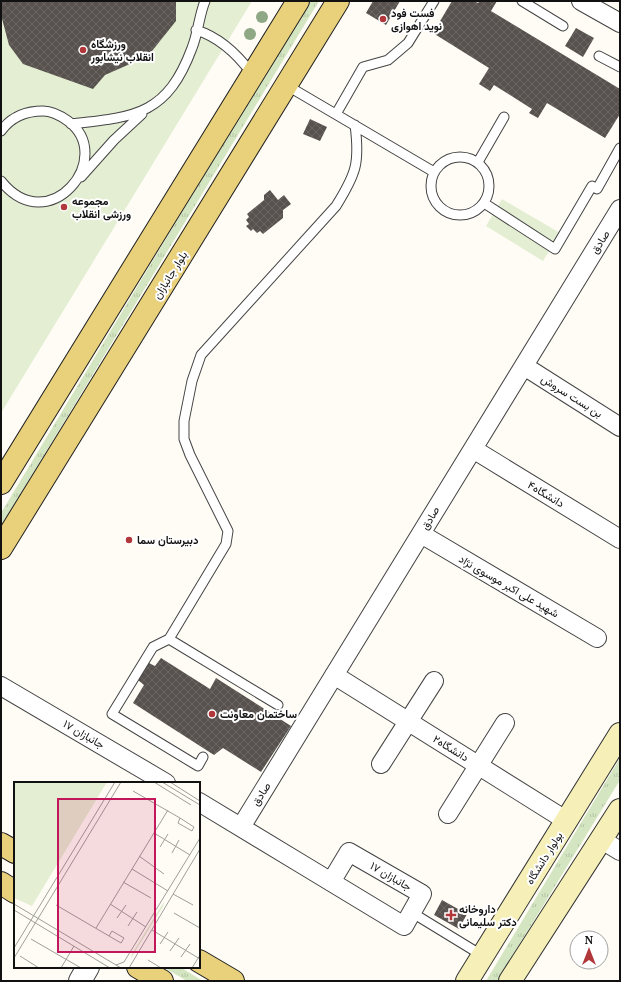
<svg xmlns="http://www.w3.org/2000/svg" width="621" height="982" font-family="'PT Serif',Vazirmatn,serif">
<style>
.grass{fill:url(#grass-tufts)}
.pitch{fill:#e4eed2}
.building{fill:url(#building-cross-hatch)}
.lines{fill:none;stroke-linecap:round;stroke-linejoin:round}
.service-casing{stroke:#444;stroke-width:11}
.minor-casing{stroke:#444;stroke-width:20}
.tertiary-casing{stroke:#444;stroke-width:24}
.secondary-casing{stroke:#333;stroke-width:24}
.primary-casing{stroke:#222;stroke-width:24}
.service{stroke:#fff;stroke-width:9}
.minor{stroke:#fff;stroke-width:18}
.tertiary{stroke:#fff;stroke-width:22}
.secondary{stroke:#f6f0b8;stroke-width:22}
.primary{stroke:#e9d07a;stroke-width:22}
.tree{fill:#8ea784}
.poi-dot{fill:#b2373b;stroke:#fff;stroke-width:1.5}
.labels{text-anchor:middle;stroke-width:4;stroke-linejoin:round;paint-order:stroke}
.poi-label{font-size:11px;font-weight:bold;fill:#111;stroke:#fff;text-anchor:start}
.street-label{font-size:11px;fill:#111;stroke:#fff}
.inset-road{fill:none;stroke:#9f9e9a;stroke-width:1}
.view{fill:#c2185b;fill-opacity:0.15;stroke:#c2185b;stroke-width:2}
.inset-edge{fill:none;stroke:#111;stroke-width:2}
</style>
<defs>
<pattern id="grass-tufts" width="24" height="20" patternUnits="userSpaceOnUse"><rect width="24" height="20" fill="#d4e6c1"/><path d="M3 7l-1-3M5 7V3M7 7l1-3M15 17l-1-3M17 17v-4M19 17l1-3" fill="none" stroke="#b5c4a5"/></pattern>
<pattern id="building-cross-hatch" width="8" height="8" patternUnits="userSpaceOnUse"><rect width="8" height="8" fill="#58524e"/><path d="M0 0l8 8M0 8l8-8" fill="none" stroke="#6b6663"/></pattern>
</defs>
<rect width="100%" height="100%" fill="#fefcf5"/>
<path class="grass" d="M309,1H319L1,526V513Z
M620,758V780L497,981H486Z
M163,967H180L203,981H187Z"/>
<path class="pitch" d="M1,1H252L1,413Z
M502,199L560,233L543,261L486,226Z"/>
<path class="building" d="M1,1H176V21L148,56L105,75L93,89L23,64L9,45L1,15Z
M373,1H400L386,25L366,13Z
M452,1H474L478,3L480,1H497L491,11L620,89V114L605,138L547,103L538,118L529,113L532,109L494,85L490,91L479,84L489,68L433,33Z
M576,28L594,38L583,57L565,46Z
M310,119L327,127L320,141L303,134Z
M270,190L278,200L284,195L291,204L283,210V218L263,234L260,231L257,233L253,229L251,231L246,226L249,224L246,220L249,217L247,214L264,200V195Z
M161,658L210,689L216,678L291,726L261,772L223,748L214,755L133,703L144,685L138,680L149,663L155,666Z
M442,900L467,914L459,929L434,915Z"/>
<g class="lines">
<g class="service-casing">
<path id="service" d="M522,1L563,26
M196,30C219,37 238,55 252,74
M599,56L620,67
M286,85L434,172
M336,114L363,67L388,60L408,43L434,1
M71,124C136,117 167,115 192,48C198,33 199,16 205,1
M1,131C11,117 26,111 43,111C52,111 61,116 68,121C117,157 49,241 1,181
M431 186a29 29 0 1 1 58 0a29 29 0 1 1-58 0Z
M478,162L504,117
M81,177L114,140L142,114
M484,203L555,249L592,186L597,189L620,148
M169,639L153,647L112,714L198,766L203,757
M278,705L169,639L226,544L228,531L190,455L184,439V421L192,381L201,355L336,206C356,174 360,163 355,125
M411,912L483,956"/>
</g>
<g class="minor-casing">
<path id="minor" d="M581,1L620,23
M524,366L620,427
M473,449L620,539
M421,534L597,638
M334,675L567,821
M1,686L166,783
M381,764L434,681
M199,802C268,843 335,885 404,926L422,894L349,852L331,882
M448,814L505,723
M241,827L620,209
M602,840L620,851"/>
</g>
<g class="tertiary-casing">
<path id="tertiary" d="M80,981L88,967"/>
</g>
<g class="secondary-casing">
<path id="secondary" d="M467,981L620,734
M510,981L620,810"/>
</g>
<g class="primary-casing">
<path id="primary" d="M1,483L298,1
M1,548L338,1
M1,844L15,852
M1,883L15,892
M199,961L233,981
M138,967L162,981"/>
</g>
<use href="#service" class="service"/>
<use href="#minor" class="minor"/>
<use href="#tertiary" class="tertiary"/>
<use href="#secondary" class="secondary"/>
<use href="#primary" class="primary"/>
</g>
<g class="tree">
<circle cx="262" cy="17" r="6"/>
<circle cx="250" cy="34" r="6"/>
</g>
<g class="poi-dot">
<circle cx="383" cy="19" r="4"/>
<circle cx="83" cy="50" r="4"/>
<circle cx="64" cy="207" r="4"/>
<circle cx="129" cy="540" r="4"/>
<circle cx="212" cy="714" r="4"/>
<path d="M449 909h4v4h4v4h-4v4h-4v-4h-4v-4h4z"/>
</g>
<g class="labels">
<g class="poi-label">
<text x="391" y="17">فست فود<tspan x="391" dy="13">نوید اهوازی</tspan></text>
<text x="91" y="48">ورزشگاه<tspan x="91" dy="13">انقلاب نیشابور</tspan></text>
<text x="72" y="205">مجموعه<tspan x="72" dy="13">ورزشی انقلاب</tspan></text>
<text x="137" y="544">دبیرستان سما</text>
<text x="220" y="718">ساختمان معاونت</text>
<text x="459" y="913">داروخانه<tspan x="459" dy="13">دکتر سلیمانی</tspan></text>
</g>
<g class="street-label">
<text transform="translate(600 242) rotate(-58)" y="4">صادق</text>
<text transform="translate(170 275) rotate(-58)" y="4">بلوار جانبازان</text>
<text transform="translate(572 396) rotate(32)" y="4">بن بست سروش</text>
<text transform="translate(546 494) rotate(31)" y="4">دانشگاه۴</text>
<text transform="translate(430 518) rotate(-59)" y="4">صادق</text>
<text transform="translate(509 586) rotate(30)" y="4">شهید علی اکبر موسوی نژاد</text>
<text transform="translate(84 734) rotate(30)" y="4">جانبازان ۱۷</text>
<text transform="translate(451 748) rotate(32)" y="4">دانشگاه۲</text>
<text transform="translate(261 794) rotate(-58)" y="4">صادق</text>
<text transform="translate(544 858) rotate(-58)" y="4">بولوار دانشگاه</text>
<text transform="translate(391 876) rotate(30)" y="4">جانبازان ۱۷</text>
</g>
</g>
<g transform="translate(14 782)">
<rect width="186" height="186" fill="#fefcf5"/>
<path d="M150,120L149,124L117,176L118,172Z" fill="#d4e6c1"/>
<path d="M0,0H93L18,124L0,116Z" fill="#e4eed2"/>
<path class="inset-road" d="M140,0L177,23M148,0L186,23M156,0L186,19M119,9L166,36L180,45L178,49L164,41L166,36M140,51L176,73M146,65L154,52M158,71L165,58M125,74L150,92M118,87L154,109M109,100L137,116M159,112L179,123M0,122L107,186M96,122L132,145M42,123L107,161L110,156L98,149L95,154M0,128L96,186M160,131L186,146M103,136L112,123M114,144L123,130M82,146L154,28M138,148L186,177M17,157L67,186M146,162L154,150M0,166L101,0M156,169L165,156M6,174L25,186M167,175L176,162M0,176L107,0M134,178L147,186M102,183L110,180L186,56M47,186L60,164M115,186L186,67M178,186L186,173"/>
<path class="view" d="M44,17H141V170H44Z"/>
<rect width="186" height="186" class="inset-edge"/>
</g>
<rect width="621" height="982" fill="none" stroke="#111111" stroke-width="4"/>
<g transform="translate(589 950)"><circle r="19" fill="#ffffff" stroke="#a0a0a0"/>
<path d="M0-3L7 15L0 10L-7 15Z" fill="#b2373b"/>
<text y="-6" font-size="11" font-weight="bold" text-anchor="middle" fill="#111111">N</text>
</g>
</svg>
